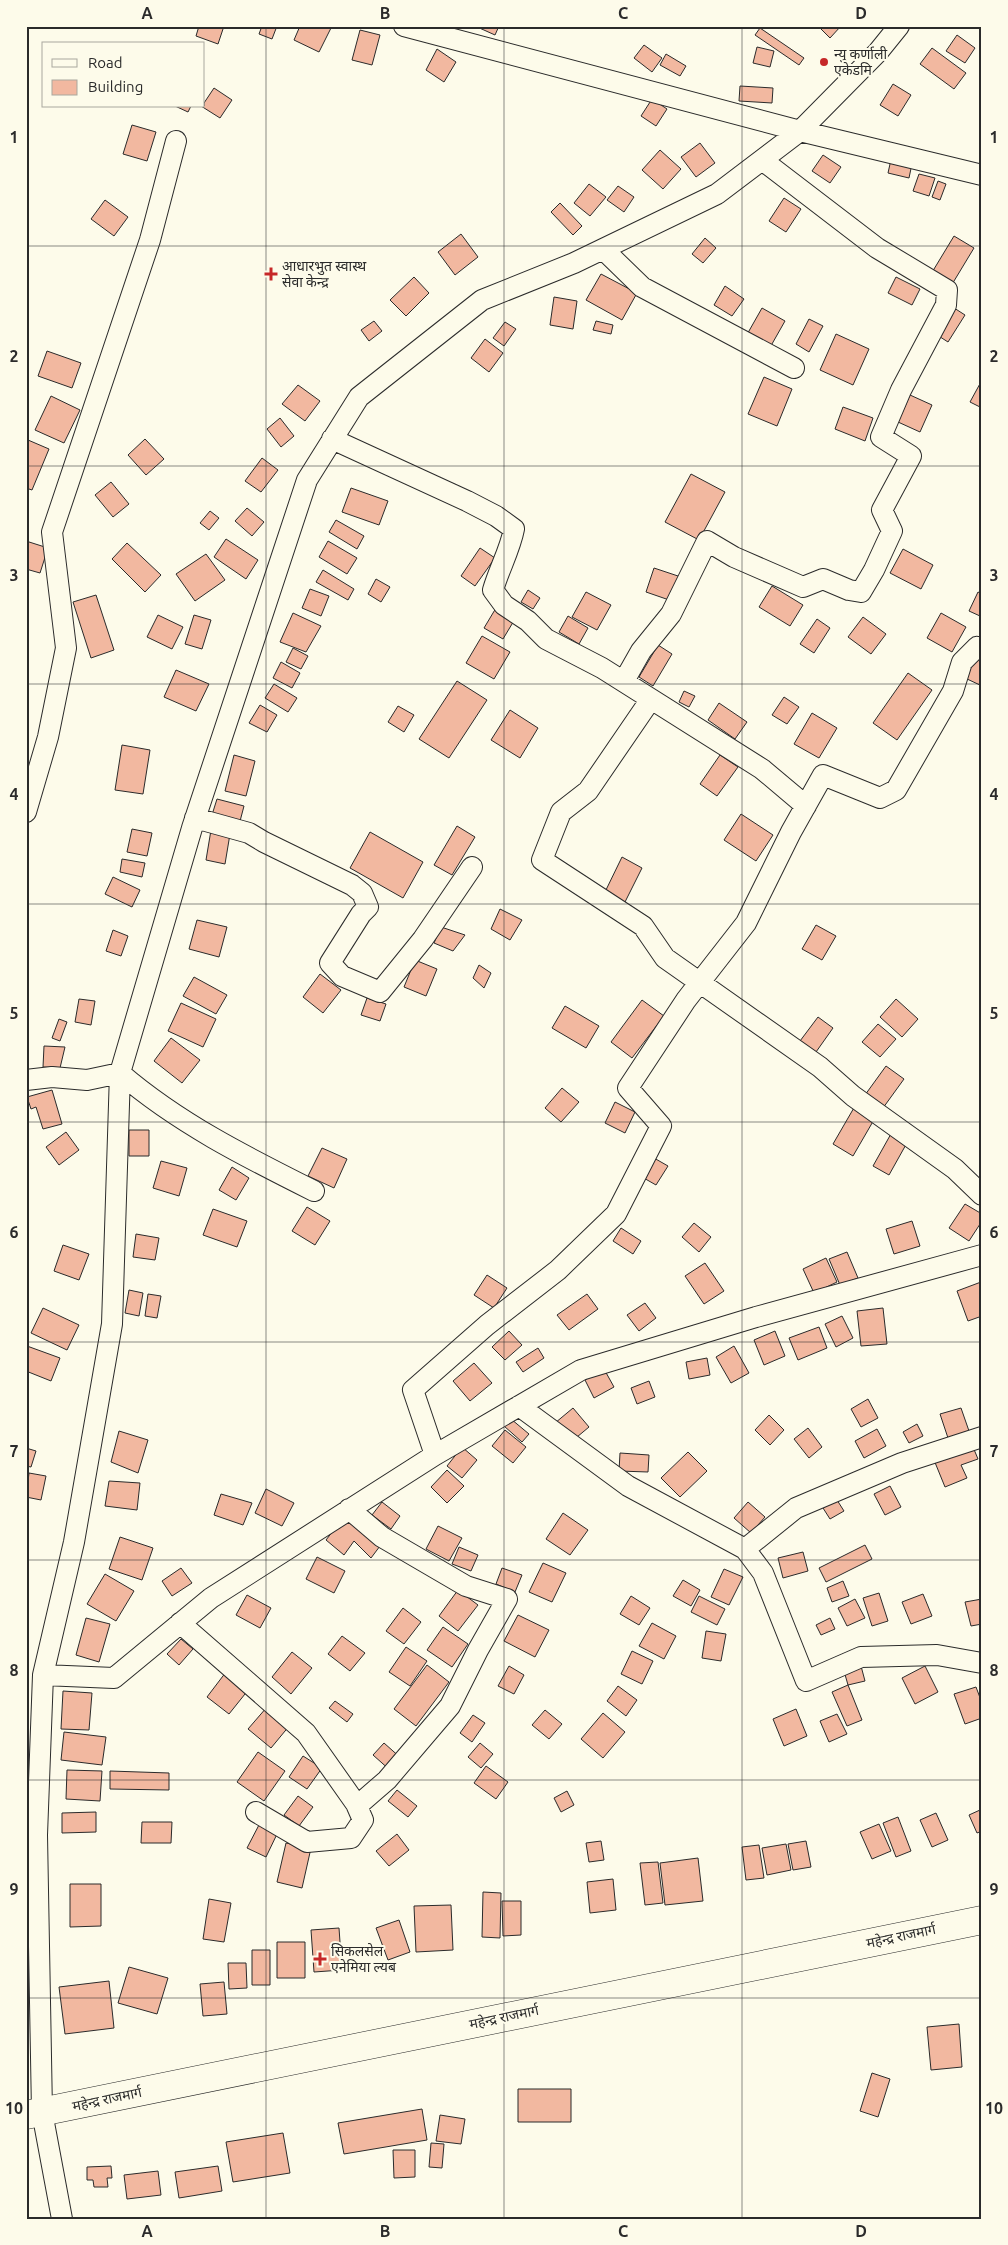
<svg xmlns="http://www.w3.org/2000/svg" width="1008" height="2245" font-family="Ubuntu,'Noto Sans Devanagari',sans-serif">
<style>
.building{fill:#f2b8a0;stroke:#2b2b2b}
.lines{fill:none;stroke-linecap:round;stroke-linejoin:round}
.minor-casing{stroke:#2b2b2b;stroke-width:22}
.highway-casing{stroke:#2b2b2b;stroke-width:29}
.minor{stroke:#fdfbea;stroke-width:20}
.highway{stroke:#fdfbea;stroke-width:28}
.grid{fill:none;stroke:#2b2b2b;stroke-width:1;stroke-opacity:0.55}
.poi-dot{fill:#c62828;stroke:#fdfbea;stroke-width:2}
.labels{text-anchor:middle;stroke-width:4;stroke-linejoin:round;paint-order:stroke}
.poi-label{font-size:14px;fill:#2b2b2b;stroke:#fdfbea;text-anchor:start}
.street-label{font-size:14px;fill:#2b2b2b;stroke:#fdfbea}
.neatline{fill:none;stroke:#2b2b2b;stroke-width:2}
.grid-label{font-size:16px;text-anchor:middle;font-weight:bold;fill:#2b2b2b}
</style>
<rect width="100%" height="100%" fill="#fdfbea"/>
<path class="building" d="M199,26H224L218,44L196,36Z
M262,26H277L272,39L259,34Z
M300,26H332L319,52L294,40Z
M475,26H499L495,35Z
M818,26H841L830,38Z
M760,28L804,58L799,65L755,35Z
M360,30L380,35L372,65L352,60Z
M957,35L975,48L965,63L946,51Z
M644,45L662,58L652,72L634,58Z
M757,47L774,51L770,67L753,63Z
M932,48L966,73L954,89L920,64Z
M437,49L456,62L444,82L426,70Z
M666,54L686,66L680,76L660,65Z
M893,84L911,95L898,116L880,105Z
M740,86L773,88L772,103L739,101Z
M214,88L232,100L220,118L201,106H204V103Z
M652,99L667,109L656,126L641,116Z
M175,106H191L188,112Z
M132,125L156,132L147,161L123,154Z
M700,143L715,163L696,177L681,157Z
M660,150L681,169L663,189L642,170Z
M823,155L841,167L830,183L812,171Z
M892,155L913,159L909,178L888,173Z
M919,174L935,178L929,196L913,191Z
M938,181L946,184L940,200L932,197Z
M589,184L606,197L590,216L574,203Z
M618,186L634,197L624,212L607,200Z
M784,198L801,209L786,232L769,221Z
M105,200L128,217L114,236L91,219Z
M560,203L582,226L573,235L551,212Z
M461,234L478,257L455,275L438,252Z
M954,236L974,248L951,286L931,274Z
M705,238L716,248L703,263L692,254Z
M601,274L637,293L622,320L586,300Z
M414,277L429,293L406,316L390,300Z
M896,277L920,289L912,305L888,293Z
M725,286L744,299L732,316L714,305Z
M554,297L577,301L573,329L550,325Z
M951,306L965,315L948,342L934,333Z
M762,308L785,321L768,351L745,338Z
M809,319L823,326L809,352L796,344Z
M374,321L382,331L369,341L361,330Z
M596,321L613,325L611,334L593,330Z
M505,322L516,329L504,346L493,338Z
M836,334L869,349L853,385L820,370Z
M485,339L503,353L489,372L471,358Z
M47,351L81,363L72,388L38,376Z
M764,377L792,389L777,426L748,414Z
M982,380V408L970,402Z
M298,385L320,401L305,421L282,404Z
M910,395L932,405L920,432L898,422Z
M51,396L80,410L64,443L35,430Z
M843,407L873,418L865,441L835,429Z
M280,418L294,436L281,447L267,429Z
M145,439L164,459L146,475L128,455Z
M28,440L49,449L32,490L26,488Z
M262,458L278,470L261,492L245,481Z
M691,474L725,492L699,540L665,522Z
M111,482L129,504L113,517L95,495Z
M351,488L388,501L379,525L342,512Z
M247,508L264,522L252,536L235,521Z
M210,511L219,518L209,530L200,523Z
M336,520L364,536L357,549L329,532Z
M226,539L258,560L246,579L214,557Z
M26,541L48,548L40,573L26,569Z
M328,541L357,558L347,574L319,557Z
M127,543L161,575L145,592L112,559Z
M480,548L495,558L475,586L461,576Z
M903,549L933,565L921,589L890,573Z
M206,554L225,580L195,601L176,574Z
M654,568L684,578L675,602L646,592Z
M323,570L354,589L348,600L316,582Z
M376,579L390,587L381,602L368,594Z
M772,586L803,605L790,626L759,607Z
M310,589L329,596L321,616L302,608Z
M528,590L540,598L533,609L521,602Z
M586,592L611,605L597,630L572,617Z
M978,592L982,594L980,616L969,611Z
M96,595L114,650L91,658L73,602Z
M496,608L515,619L503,639L484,628Z
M293,613L321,626L306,652L280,642Z
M941,613L966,627L952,652L927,638Z
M158,615L183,627L172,649L147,637Z
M194,615L211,620L202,649L185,644Z
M568,616L588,628L579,644L559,632Z
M863,617L886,634L871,654L848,637Z
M817,619L830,628L814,653L800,644Z
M482,636L510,652L494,679L466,663Z
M658,645L672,654L653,686L639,677Z
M293,648L308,656L301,669L286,662Z
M977,654L982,657V686L965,678Z
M281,662L300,673L292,688L273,678Z
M176,670L209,684L196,711L164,697Z
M908,673L932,690L897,740L873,723Z
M457,681L487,700L449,758L419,739Z
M274,684L297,698L288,712L265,698Z
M684,691L695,696L689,707L679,702Z
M784,697L799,707L787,724L772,715Z
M719,703L747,722L735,739L708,720Z
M260,705L277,715L267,732L249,723Z
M398,706L414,715L404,732L388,722Z
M510,710L538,728L520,758L491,740Z
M812,713L837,728L819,758L794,744Z
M122,745L150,750L143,794L115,790Z
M234,755L255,761L246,796L225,791Z
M720,755L738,767L717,796L700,784Z
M217,799L244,806L239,825L211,818Z
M741,814L773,835L756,861L724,840Z
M457,826L475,837L452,875L434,865Z
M132,829L152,833L147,856L127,852Z
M211,830L230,834L225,864L206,860Z
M370,832L423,862L403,898L350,868Z
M622,857L642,868L624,904L604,894Z
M122,859L145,863L142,877L120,872Z
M113,877L140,890L132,907L105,894Z
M500,909L522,920L510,940L491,929Z
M197,920L227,927L219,957L189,949Z
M816,925L836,936L822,960L802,949Z
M441,927L465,935L453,951L434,943Z
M113,930L128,936L121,956L106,951Z
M415,960L437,969L426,996L404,987Z
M479,965L491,973L484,988L473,978Z
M320,974L341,990L323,1013L303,997Z
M194,977L227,995L216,1014L183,996Z
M367,998L386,1004L380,1021L361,1015Z
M79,999L95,1001L91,1025L75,1022Z
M896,999L918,1019L902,1037L880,1017Z
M642,1000L664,1016L632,1058L611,1042Z
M181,1003L216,1019L203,1047L168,1031Z
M565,1006L599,1026L586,1048L552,1028Z
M818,1017L833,1028L816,1052L800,1041Z
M59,1019L67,1022L60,1041L52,1038Z
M878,1024L896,1039L880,1057L862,1042Z
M171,1038L200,1060L182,1083L154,1061Z
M44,1046L65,1047L60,1068L43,1067Z
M886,1066L904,1079L883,1108L865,1095Z
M562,1088L579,1102L561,1122L545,1108Z
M52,1090L62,1124L43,1129L36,1107L31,1109L27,1097Z
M615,1102L635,1112L625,1133L605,1123Z
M855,1106L875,1118L853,1156L833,1144Z
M129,1130H149V1156H129Z
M66,1132L79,1150L59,1165L46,1147Z
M892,1132L908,1141L889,1175L873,1166Z
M322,1148L347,1159L334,1188L308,1176Z
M654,1158L668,1166L656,1185L642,1177Z
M161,1161L187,1168L179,1196L153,1188Z
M232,1167L249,1178L236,1200L219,1190Z
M965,1204L982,1214V1221L969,1241L949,1228Z
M307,1207L330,1221L315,1245L292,1231Z
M213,1209L247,1221L237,1247L203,1235Z
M912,1221L920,1246L894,1254L886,1229Z
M694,1223L711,1237L699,1252L682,1237Z
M621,1228L641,1241L633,1254L613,1241Z
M136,1234L159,1238L155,1260L133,1257Z
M63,1245L89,1254L79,1280L54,1271Z
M847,1252L858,1278L840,1285L829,1259Z
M826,1258L837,1282L814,1293L803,1269Z
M705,1263L724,1291L704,1304L685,1276Z
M487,1275L507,1288L494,1308L474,1295Z
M981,1282L982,1316L968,1321L957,1291Z
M129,1290L143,1293L139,1316L125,1313Z
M148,1294L161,1296L157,1318L145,1316Z
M587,1294L598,1309L569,1330L557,1315Z
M645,1303L656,1318L639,1331L627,1315Z
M43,1308L79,1325L67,1350L31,1333Z
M883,1308L887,1344L861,1346L857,1311Z
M842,1316L853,1338L836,1347L825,1324Z
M819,1327L827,1348L798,1360L789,1338Z
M509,1331L522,1345L505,1360L492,1347Z
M775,1331L785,1356L764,1365L754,1340Z
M27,1346L60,1358L51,1381L26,1371Z
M734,1346L749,1373L731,1383L716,1357Z
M538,1348L544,1358L523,1372L516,1362Z
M707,1358L710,1375L689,1379L686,1362Z
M474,1363L492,1383L470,1401L453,1381Z
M604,1369L614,1387L594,1398L585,1380Z
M649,1381L655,1397L637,1404L631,1388Z
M868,1399L878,1418L861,1427L851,1409Z
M573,1408L589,1427L571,1442L555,1423Z
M961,1408L969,1431L948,1438L940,1414Z
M769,1415L784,1430L770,1445L755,1430Z
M511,1419L529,1434L522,1442L504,1426Z
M917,1424L923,1436L909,1443L903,1432Z
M808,1428L822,1447L809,1458L794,1439Z
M877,1429L886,1446L864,1458L855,1441Z
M505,1430L526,1447L513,1463L492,1446Z
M119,1431L148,1440L138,1473L111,1462Z
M462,1447L477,1460L462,1478L447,1466Z
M973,1447L978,1459L961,1465L967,1478L945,1487L934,1460Z
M26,1448L36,1451L31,1467L26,1466Z
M688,1452L707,1471L680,1497L661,1478Z
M620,1453L649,1455L648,1472L619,1471Z
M447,1470L464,1486L447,1503L431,1487Z
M29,1473L46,1476L41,1500L26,1497Z
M109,1481L140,1483L137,1510L105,1506Z
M890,1486L901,1507L885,1515L874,1494Z
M266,1489L294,1503L282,1526L255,1513Z
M221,1494L252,1503L243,1525L214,1515Z
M837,1500L844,1511L830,1519L823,1508Z
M382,1502L400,1516L391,1529L372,1515Z
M748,1502L765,1517L751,1533L734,1518Z
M563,1513L588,1530L570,1555L546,1539Z
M343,1518L380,1546L371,1558L354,1541L344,1555L326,1540Z
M438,1526L462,1538L449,1561L426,1549Z
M120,1537L153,1548L142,1580L109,1569Z
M865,1545L872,1559L826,1582L819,1568Z
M459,1547L478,1555L471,1571L452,1564Z
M803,1552L808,1571L783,1578L778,1558Z
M317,1557L345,1571L334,1593L306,1579Z
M543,1563L566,1573L552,1602L529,1592Z
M181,1568L192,1583L172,1596L162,1581Z
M502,1568L522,1575L515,1592L496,1584Z
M724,1569L743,1577L729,1605L711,1597Z
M105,1574L134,1591L116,1621L87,1604Z
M683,1580L700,1590L691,1606L673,1596Z
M843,1581L849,1596L832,1602L827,1588Z
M458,1590L478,1605L458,1631L439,1616Z
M879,1593L888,1621L872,1626L863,1598Z
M923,1594L932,1616L911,1624L902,1602Z
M247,1595L271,1608L260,1628L236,1615Z
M631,1596L650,1608L639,1625L620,1614Z
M699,1596L725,1609L717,1625L691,1612Z
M855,1599L865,1618L847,1626L838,1608Z
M982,1599V1624L971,1626L965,1602Z
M403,1608L421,1622L404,1644L386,1631Z
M518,1615L549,1630L535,1657L504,1641Z
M86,1618L110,1624L99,1662L76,1655Z
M830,1618L835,1629L821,1635L816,1625Z
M652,1623L676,1636L664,1659L639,1646Z
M443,1627L468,1644L452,1667L427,1650Z
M706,1631L726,1634L721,1661L702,1658Z
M342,1636L365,1653L350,1671L328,1654Z
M181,1639L193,1649L179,1665L167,1654Z
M406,1647L427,1661L410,1686L389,1672Z
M632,1651L653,1661L642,1684L621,1674Z
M292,1652L312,1668L291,1694L272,1677Z
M427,1665L449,1682L416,1726L394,1709Z
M509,1666L524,1675L514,1694L498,1686Z
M861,1666L865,1681L848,1685L844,1671Z
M925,1666L938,1692L915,1704L902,1678Z
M226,1672L249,1689L229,1714L207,1697Z
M848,1685L862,1720L847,1726L832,1692Z
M618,1686L637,1700L626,1716L607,1701Z
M976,1687L982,1703V1718L965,1724L954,1694Z
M63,1691L92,1693L89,1730L61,1729Z
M335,1701L353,1714L347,1722L329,1708Z
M267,1707L290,1725L271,1748L248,1729Z
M796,1709L807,1736L784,1746L773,1719Z
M545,1710L562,1724L549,1739L532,1725Z
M603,1713L625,1732L603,1758L581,1739Z
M837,1714L847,1734L829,1742L820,1721Z
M473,1715L485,1723L472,1742L460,1733Z
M64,1732L106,1737L102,1765L61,1760Z
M384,1743L402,1759L391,1771L373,1755Z
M480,1743L493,1754L481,1768L468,1757Z
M258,1752L285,1771L264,1801L237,1782Z
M303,1756L322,1768L307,1789L289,1777Z
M486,1766L508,1782L496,1799L474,1783Z
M67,1770L102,1771L100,1801L66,1799Z
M110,1771L169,1773V1790L110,1789Z
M397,1790L417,1806L408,1817L388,1801Z
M567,1791L574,1805L561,1812L554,1798Z
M298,1796L313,1807L299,1826L284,1815Z
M980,1810L982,1831L977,1833L969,1815Z
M96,1812V1832L62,1833V1813Z
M936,1813L948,1840L932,1847L920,1820Z
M898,1817L911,1851L896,1857L883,1823Z
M142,1822H172L171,1843H141Z
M260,1823L278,1832L266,1857L247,1848Z
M879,1824L891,1851L872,1859L860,1832Z
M397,1834L409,1850L389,1866L376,1851Z
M601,1841L604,1860L589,1862L586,1843Z
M806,1841L811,1867L793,1870L788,1844Z
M286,1843L311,1848L302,1888L277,1882Z
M786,1844L791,1870L767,1875L762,1848Z
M759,1845L764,1878L746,1880L742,1847Z
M698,1858L703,1901L665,1905L660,1863Z
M658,1862L663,1903L645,1905L640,1863Z
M613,1879L616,1910L590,1913L587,1882Z
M70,1884H101V1926L70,1927Z
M483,1892L501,1893L500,1938L482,1937Z
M209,1899L231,1903L224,1942L203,1939Z
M502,1901H521V1935L503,1936Z
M451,1905L453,1950L416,1952L414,1906Z
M399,1920L410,1952L388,1960L376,1928Z
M339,1928L342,1970L314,1972L311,1930Z
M277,1942H305V1978H277Z
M252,1950H270V1985H252Z
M228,1963H246L247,1988L229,1989Z
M129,1967L168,1978L157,2014L118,2003Z
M109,1981L114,2028L65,2034L59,1987Z
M224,1982L227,2014L203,2016L200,1984Z
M959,2024L962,2067L931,2070L927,2027Z
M872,2073L890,2079L878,2117L860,2111Z
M518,2089H571V2122H518Z
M422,2109L427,2140L344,2154L338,2123Z
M440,2115L465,2119L461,2144L436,2141Z
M283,2133L290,2173L233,2182L226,2142Z
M431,2143L444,2144L442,2168L429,2167Z
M393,2150H415V2177L394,2178Z
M111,2166L112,2178H107L108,2187H94L93,2180H87V2167Z
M218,2166L222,2191L179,2198L175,2172Z
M158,2171L161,2195L127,2199L124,2175Z"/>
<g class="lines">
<g class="minor-casing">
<path id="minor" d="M404,26L800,131L982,175
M603,249L642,287L794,368
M332,439L467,501L496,516L514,529C510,550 499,569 493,590L504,605L528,621L546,639L602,668L762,769L806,806
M624,681L641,651L671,614L707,541L734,557L803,587L823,579L849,590L861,592L874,570L892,531L882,510L911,456L881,437L901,390L946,305L947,290L877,248L762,160
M651,699L588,791L561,812L542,860L643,926L665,958L820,1067L853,1096L955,1169L982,1195
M26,812L48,737L66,648L52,532L150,240L176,141
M195,818L249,833L264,842L352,885L362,893L368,907L361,914L330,963L342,976L380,992L423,939L472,867
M26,1080L52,1077L87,1080L120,1073C178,1123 246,1157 314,1191
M519,1406L628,1486L745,1549L796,1508L902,1463L982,1437
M435,1455L413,1390L487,1325L558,1270L616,1214L661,1126L628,1088L686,1000L746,923L791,832L823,775L880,798L896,790L953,691L962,662L977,647L982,649
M349,1509L382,1537L466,1586L507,1599L478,1650L450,1706L387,1780L357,1806
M745,1549L763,1573L806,1681L861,1657L937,1655L982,1663
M180,1623L306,1733L356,1804L363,1820L351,1838L307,1842L256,1812
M43,1675L114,1678L211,1598L435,1455L581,1370L756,1317L982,1255
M62,2219L42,2112L37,1835L43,1675L74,1542L112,1324L120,1073L192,828L307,480L359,397L482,300L574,263L717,194L800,131L878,52L899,26"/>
</g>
<g class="highway-casing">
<path id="highway" d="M26,2115L982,1920"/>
</g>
<use href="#minor" class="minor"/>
<use href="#highway" class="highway"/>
</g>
<path class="grid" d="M266,26V2219M504,26V2219M742,26V2219M26,246H982M26,466H982M26,684H982M26,904H982M26,1122H982M26,1342H982M26,1560H982M26,1780H982M26,1998H982"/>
<g class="poi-dot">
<circle cx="824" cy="62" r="5"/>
<path d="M268.5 266.5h5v5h5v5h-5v5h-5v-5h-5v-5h5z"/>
<path d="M317.5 1951.5h5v5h5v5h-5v5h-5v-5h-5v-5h5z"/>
</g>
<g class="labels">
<g class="poi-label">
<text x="834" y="59">न्यु कर्णाली<tspan x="834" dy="16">एकेडमि</tspan></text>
<text x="282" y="271">आधारभुत स्वास्थ<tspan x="282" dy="16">सेवा केन्द्र</tspan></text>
<text x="331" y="1956">सिकलसेल<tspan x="331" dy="16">एनेमिया ल्यब</tspan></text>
</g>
<g class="street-label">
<text transform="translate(901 1936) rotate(-12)" y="5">महेन्द्र राजमार्ग</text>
<text transform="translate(504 2017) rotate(-12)" y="5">महेन्द्र राजमार्ग</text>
<text transform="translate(107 2099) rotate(-12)" y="5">महेन्द्र राजमार्ग</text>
</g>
</g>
<rect width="1008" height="2245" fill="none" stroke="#fdfbea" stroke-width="55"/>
<rect x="42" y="42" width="162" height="65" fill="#fdfbea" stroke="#a9a89e"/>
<rect x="52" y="59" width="25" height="8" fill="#fdfbea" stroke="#a9a89e"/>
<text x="88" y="68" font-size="15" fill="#2b2b2b">Road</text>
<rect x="52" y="80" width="25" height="15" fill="#f2b8a0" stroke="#a9a89e"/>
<text x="88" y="92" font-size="15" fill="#2b2b2b">Building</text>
<rect x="28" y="28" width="952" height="2190" class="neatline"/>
<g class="grid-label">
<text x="147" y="19">A</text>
<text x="385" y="19">B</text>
<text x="623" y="19">C</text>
<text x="861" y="19">D</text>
<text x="14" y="143">1</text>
<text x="994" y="143">1</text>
<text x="14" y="362">2</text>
<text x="994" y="362">2</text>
<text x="14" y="581">3</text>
<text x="994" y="581">3</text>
<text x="14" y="800">4</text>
<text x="994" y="800">4</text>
<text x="14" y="1019">5</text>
<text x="994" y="1019">5</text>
<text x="14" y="1238">6</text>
<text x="994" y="1238">6</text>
<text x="14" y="1457">7</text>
<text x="994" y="1457">7</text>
<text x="14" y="1676">8</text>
<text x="994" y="1676">8</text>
<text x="14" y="1895">9</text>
<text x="994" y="1895">9</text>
<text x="14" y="2114">10</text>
<text x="994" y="2114">10</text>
<text x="147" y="2237">A</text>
<text x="385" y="2237">B</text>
<text x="623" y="2237">C</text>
<text x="861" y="2237">D</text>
</g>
</svg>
